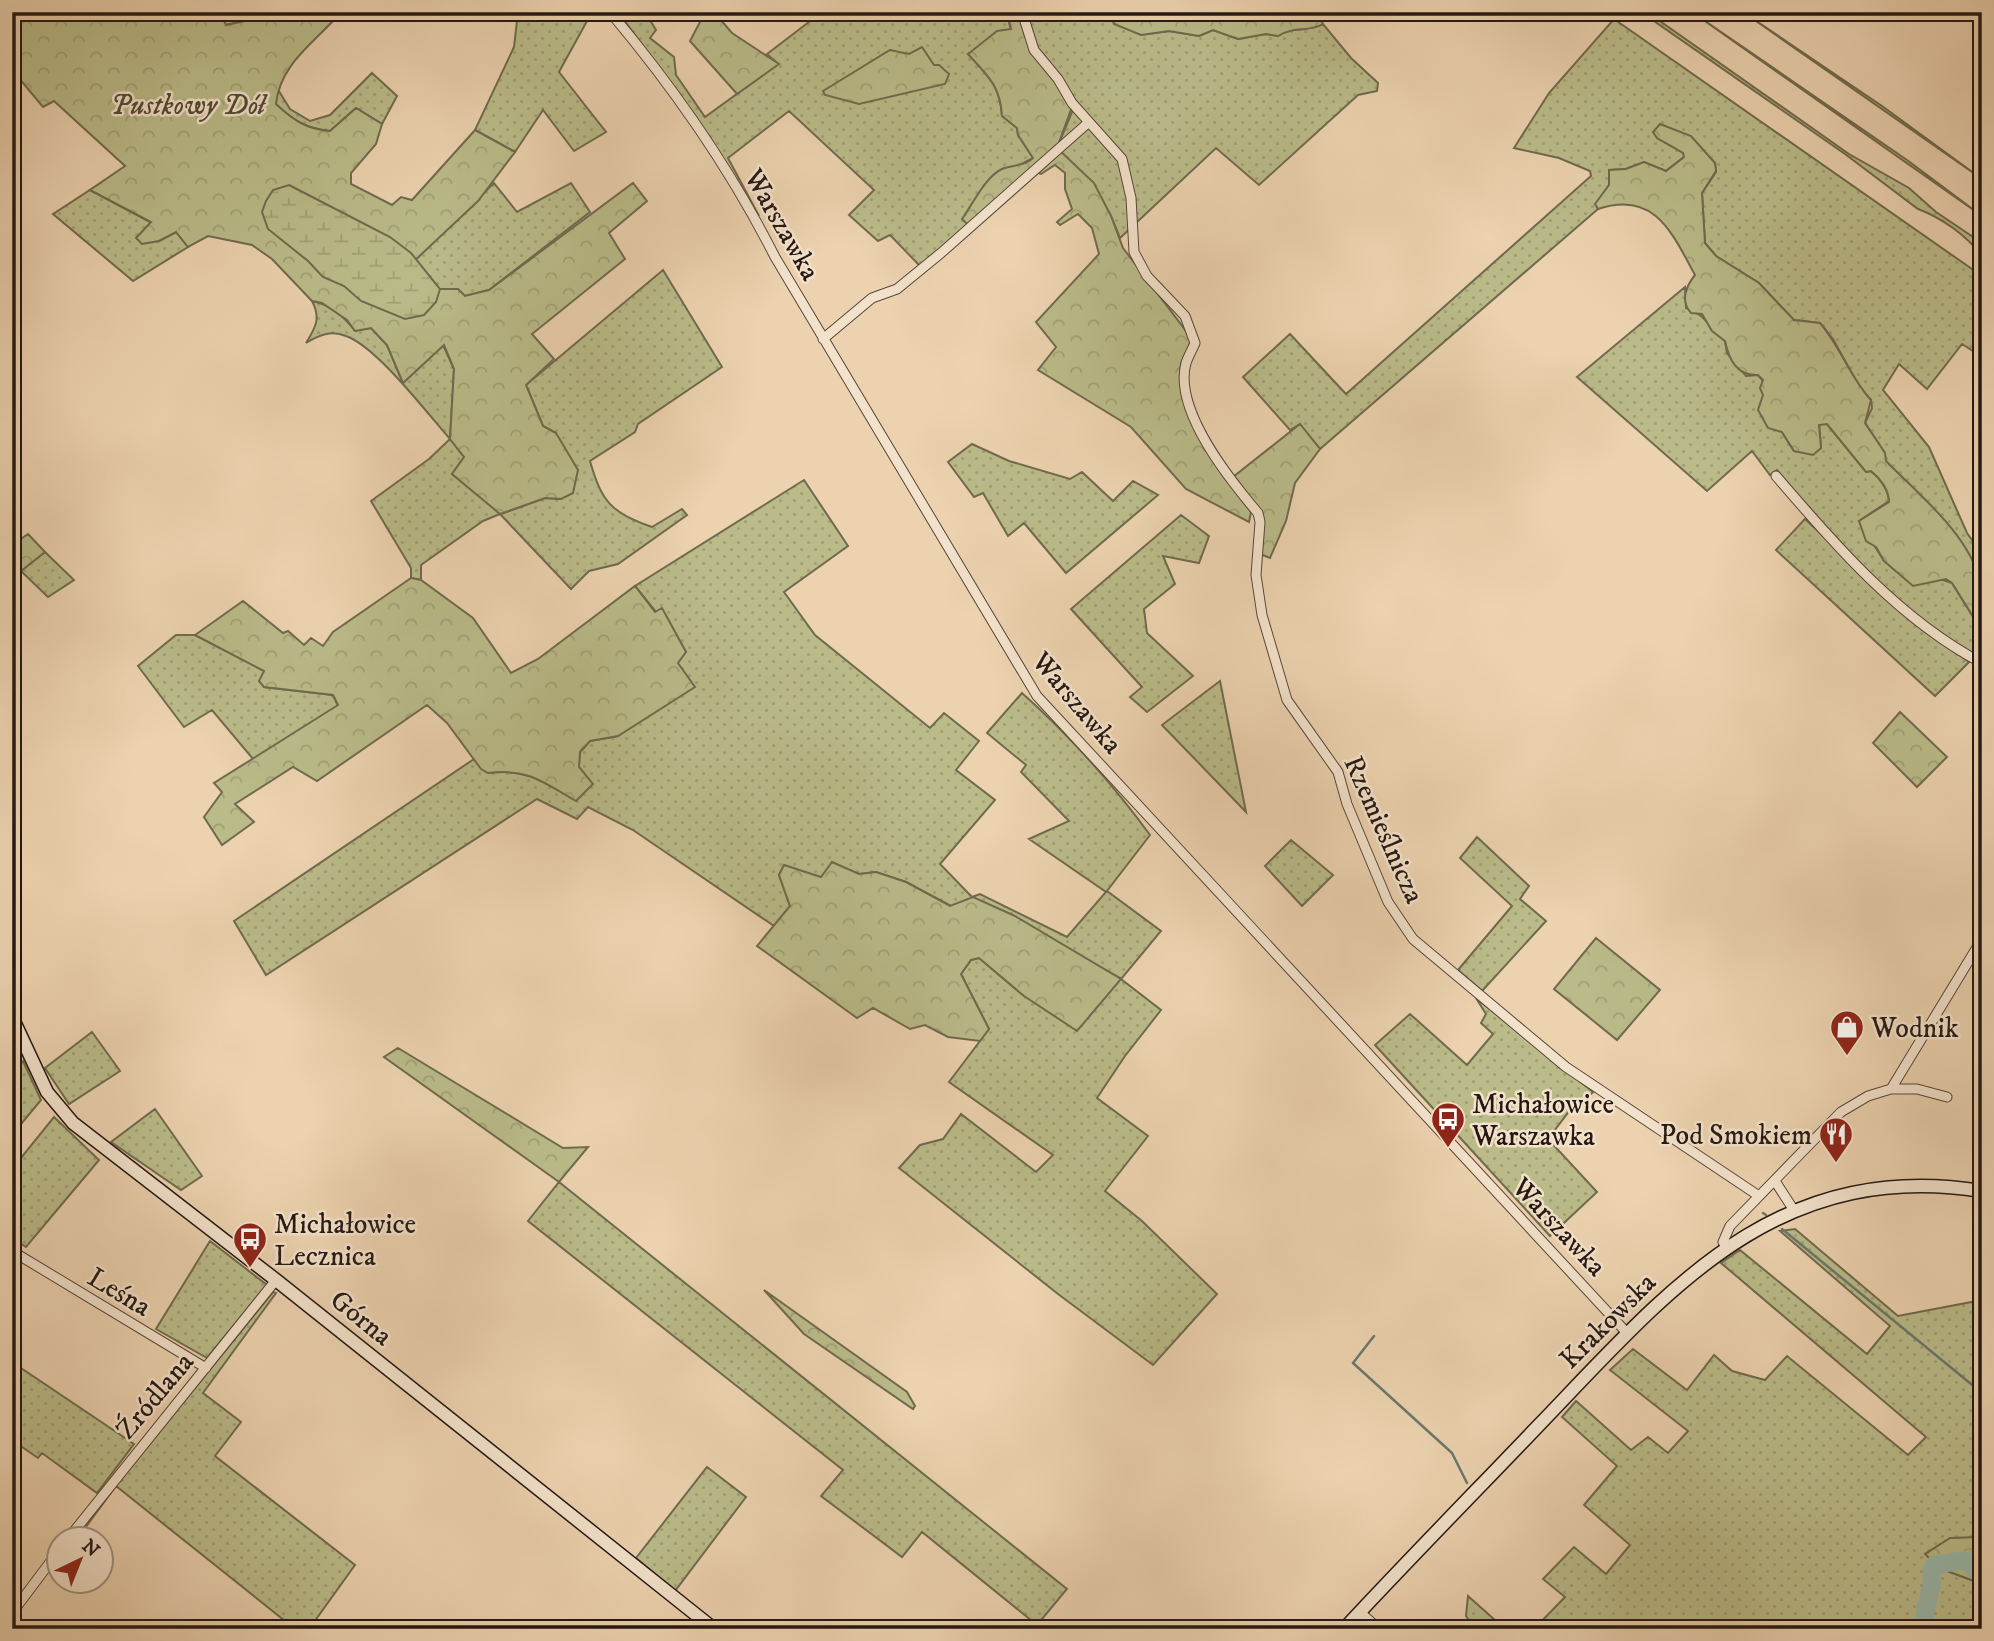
<svg xmlns="http://www.w3.org/2000/svg" width="1994" height="1641" font-family="'IM FELL DW Pica',serif">
<style>
.grass{fill:url(#grass-dots);stroke:#706a4e;stroke-width:2;fill-rule:evenodd}
.forest{fill:url(#forest-crowns);stroke:#706a4e;stroke-width:2}
.wetland{fill:url(#wetland-marsh);stroke:#706a4e;stroke-width:2}
.lines{fill:none;stroke-linecap:round;stroke-linejoin:round}
.stream{stroke:#6b786e;stroke-width:2.5}
.river{stroke:#99b8ab;stroke-width:18}
.street-casing{stroke:#57463a;stroke-width:11}
.secondary-casing{stroke:#251813;stroke-width:15}
.street{stroke:#f3e2cb;stroke-width:9}
.secondary{stroke:#f3e2cb;stroke-width:12}
.labels{text-anchor:middle;stroke-width:5;stroke-linejoin:round;paint-order:stroke}
.park-label{font-size:28px;font-style:italic;fill:#524936;stroke:#f3e2cb}
.street-label{font-size:28px;fill:#251813;stroke:#f3e2cb}
.poi-label{font-size:28px;fill:#251813;stroke:#f3e2cb;text-anchor:start}
</style>
<defs>
<pattern id="grass-dots" width="8" height="8" patternUnits="userSpaceOnUse" patternTransform="scale(1.75)"><rect width="8" height="8" fill="#babb89"/><path d="M2 2h.1M6 6h.1" fill="none" stroke="#a0a075" stroke-width="1.8" stroke-linecap="round"/></pattern>
<pattern id="forest-crowns" width="20" height="18" patternUnits="userSpaceOnUse" patternTransform="scale(1.75)"><rect width="20" height="18" fill="#babb89"/><path d="M2 6a3 3 0 1 1 6 0M12 15a3 3 0 1 1 6 0" fill="none" stroke="#a0a075"/></pattern>
<pattern id="wetland-marsh" width="20" height="14" patternUnits="userSpaceOnUse" patternTransform="scale(1.75)"><rect width="20" height="14" fill="#babb89"/><path d="M1 5h8M5 5V1M11 12h8M15 12V8" fill="none" stroke="#a0a075"/></pattern>
</defs>
<rect width="100%" height="100%" fill="#ecd2af"/>
<filter id="stains"><feTurbulence type="fractalNoise" baseFrequency=".00286" numOctaves="4"/><feColorMatrix values="0 0 0 0 .2 0 0 0 0 .09 0 0 0 0 .02 0 0 0 .5 -.17"/></filter>
<radialGradient id="worn" r=".72"><stop offset=".6" stop-color="#630" stop-opacity="0"/><stop offset="1" stop-color="#630" stop-opacity=".3"/></radialGradient>
<path class="grass" d="M200,12H285L226,25L196,16Z
M518,12H592L559,72L606,132L574,151L543,110L515,152L475,130L514,47Z
M618,12H645L656,30L650,38L674,57L676,75L705,117L778,64L767,54L822,12H1014L1008,18L1011,30L968,54C988,76 1000,85 1002,116L1017,128L1018,135L1033,158L1014,168L1002,169L968,225L921,267L890,235L878,241L849,215L874,190L789,111L728,158L759,216L698,120ZM890,50L934,66L824,91Z
M1018,12H1114L1111,17L1141,35L1169,31L1199,36L1213,30L1238,39L1266,34L1278,36C1296,25 1307,33 1323,24L1351,58L1378,83L1377,91L1358,95L1259,185L1216,148L1120,238L1111,216L1057,148L1072,112L1034,50L1026,24Z
M1641,12H1647L1849,154L1909,188L1936,212L1982,243V256C1966,235 1942,218 1918,209L1845,154Z
M1692,12L1907,160L1982,216Z
M1743,12L1882,106L1982,179Z
M1614,19L1982,276V357L1962,344L1927,389L1899,364L1883,390L1929,447L1967,533L1982,554V585C1961,531 1926,501 1885,461V453L1865,423L1872,408L1871,400L1860,388L1833,339L1820,323L1794,320L1759,283L1716,256L1705,243L1702,193L1716,172L1715,163L1657,138L1684,153V157L1666,171L1644,162L1626,169L1610,170L1609,185L1596,204L1598,209L1320,449L1300,424L1290,430L1243,377L1290,334L1346,394L1591,176L1590,171L1559,158L1514,148L1549,93Z
M372,73L397,96L382,124L356,108L330,131C306,129 293,120 276,105L277,88L290,109L310,121L330,115Z
M494,183L517,212L571,183L590,212L489,290L465,296L457,289H427L411,264Z
M90,190L152,223L159,241L176,232L188,247L133,281L53,214Z
M663,270L722,367L638,424L635,432L590,461C602,503 611,512 652,527L682,509L687,515L618,564L589,571L571,589L500,514L483,521L421,565V580L411,578V568L371,501L429,459L450,439C427,413 377,347 346,336C331,330 319,335 306,343C316,327 321,318 312,301C329,304 345,317 355,331L371,328L387,345L403,383L443,345L454,369L450,439L464,457L452,474L501,514L545,498L561,499L556,433L543,426L526,385Z
M1685,287L1686,308C1708,316 1708,327 1725,341L1727,353L1746,376L1758,375L1763,381L1782,432L1794,451L1821,448L1819,424H1827L1866,472L1871,471C1880,478 1888,489 1889,501L1859,521L1884,561L1952,583L1982,631V660C1903,617 1835,538 1777,470L1770,475L1752,451L1707,491L1577,377Z
M972,444L1009,461L1070,479L1082,472L1113,501L1133,481L1158,495L1066,573L1024,523L1008,536L983,493L974,497L948,462Z
M804,480L848,546L784,592L815,635L930,728L944,713L979,741L956,770L995,800L940,864L972,897L980,894L1067,937L1106,892L1029,839L1069,821L1021,772L1026,765L987,733L1022,693C1070,736 1112,783 1150,835L1107,891L1161,931L1121,979L1161,1010L1125,1056L1097,1098L1148,1136L1105,1191L1142,1221L1217,1294L1153,1365L1058,1294L899,1168L920,1145L943,1139L961,1114L1036,1172L1053,1155L949,1082L989,1029L961,974L971,960L979,958L1024,996L1120,978L1062,946L951,906L906,882L876,872L859,874L832,863L821,878L784,865L779,875L790,906L774,926L633,830L588,807L577,819L537,799L266,975L234,921L474,759L488,773C527,768 543,782 576,800L580,752L590,741L618,736L686,652L662,609L656,612L635,586Z
M1181,515L1209,536L1199,563L1163,556L1175,584L1144,609L1147,633L1193,676L1147,712L1130,697L1142,687L1071,609Z
M1805,519L1915,622L1969,662L1935,696L1776,550Z
M45,552L74,580L48,597L21,571Z
M176,635H195L265,671L264,687L333,695L338,706L253,759L212,710L184,727L138,666Z
M1220,681L1246,812L1162,725Z
M1477,837L1529,886L1520,899L1546,921L1482,991L1458,970L1512,906L1460,858Z
M1291,840L1333,875L1302,906L1265,866Z
M1476,998L1593,1092L1578,1108L1574,1105L1548,1139L1597,1192L1550,1236L1375,1045L1410,1014L1467,1065L1493,1034L1481,1023L1486,1014Z
M92,1032L120,1071L69,1104L45,1068Z
M23,1061L41,1100L12,1135V1075Z
M155,1109L202,1176L181,1190L111,1142Z
M54,1117L99,1160L26,1247L12,1238V1169Z
M559,1182L1067,1589L1037,1625L922,1532L902,1557L821,1496L843,1470L528,1221Z
M1795,1229L1898,1316L1982,1300V1330L1975,1339L1982,1344V1373L1976,1380L1982,1385V1539L1950,1538L1939,1568L1982,1584V1629H1534L1565,1597L1543,1579L1574,1547L1606,1574L1630,1545L1584,1505L1617,1466L1562,1417L1576,1401L1631,1450L1648,1437L1668,1453L1688,1431L1610,1370L1633,1349L1687,1390L1714,1355L1732,1371L1765,1380L1787,1356L1908,1455L1926,1437L1721,1263L1740,1250L1867,1354L1890,1326L1780,1231Z
M210,1241L267,1285L207,1358L156,1329Z
M273,1292L276,1293L203,1393L241,1422L215,1456L355,1565L309,1629H295L116,1486L77,1539L71,1540Z
M12,1362L134,1444L97,1493L42,1453L38,1458L12,1440Z
M707,1467L746,1497L675,1591L636,1558Z
M1468,1596L1505,1629H1475L1466,1616Z"/>
<path class="forest" d="M12,12H190L196,16L221,15L226,25L285,12H341C316,42 280,63 276,104C293,120 306,129 330,131L356,108L382,124L376,144L351,173V184L392,205L401,197L412,200L475,130L515,152L478,201L411,264L427,289H458L465,296L489,290L633,183L647,201L609,233L625,259L532,334L554,359L526,385L543,426L556,433L578,470L573,493L561,499L545,498L500,514L452,474L464,457L450,439L454,369L444,345L403,383L387,345L371,328L355,331L347,320L322,303L312,301L272,259L252,245L208,236L188,247L176,232L159,241L142,244L136,238L151,222L90,190L125,166L54,101L43,107L12,70Z
M714,12L732,33L779,64L737,94L690,41L700,22L695,14Z
M1014,12H1018L1026,24L1034,50L1073,104L1057,148L1094,183L1111,216L1123,248L1192,339C1189,347 1183,356 1181,364C1172,412 1223,476 1251,512L1249,522L1186,489L1131,427L1038,370L1056,347L1036,322L1099,254L1092,228L1078,214L1060,225L1057,222L1072,209L1065,189V173L1055,165L1041,174L1033,171L968,225L962,219C972,205 986,176 1002,169C1012,165 1025,166 1033,158L1018,135L1017,128L1002,116C1000,85 988,76 968,54L997,31L1011,29L1008,18Z
M1114,12H1316L1323,24C1307,33 1296,25 1278,36L1266,34L1238,39L1213,30L1199,36L1169,31L1141,35L1114,24L1111,17Z
M922,47L934,65H939L949,74L945,84L859,104L825,95L823,91L890,50L909,54Z
M1660,124L1691,136L1715,163L1716,171L1702,193L1705,243L1716,256L1759,283L1794,320L1820,323C1840,346 1850,377 1871,400L1865,423L1885,453L1886,461C1920,496 1968,533 1981,583C1985,597 1982,616 1982,631L1952,583L1946,579L1913,586L1884,561L1876,547L1866,541L1859,521L1889,502C1889,490 1880,478 1871,471L1866,472L1827,424L1819,425L1821,448L1813,455L1794,451L1782,432L1768,428L1758,410L1763,395L1760,388L1763,380L1758,375C1737,376 1729,360 1725,341L1712,331L1702,314L1691,313C1680,301 1686,286 1695,275C1672,233 1655,190 1598,209L1595,204L1609,185V170L1626,169L1644,162L1666,171L1684,157L1683,153L1657,138L1653,132Z
M1300,424L1320,449L1295,483L1286,521L1270,558L1260,554L1263,522L1233,477Z
M28,534L45,552L21,571L12,562V545Z
M411,578L421,580L473,618L511,673L538,659L635,586L655,612L662,608L686,652L678,663L695,687L618,736L590,741L580,752L579,767L593,784L576,801C543,782 527,768 488,773L481,769L447,723L427,705L317,781L293,767L235,804L254,822L222,845L204,817L222,792L214,783L338,705L333,695L264,687L259,681L264,671L195,635L243,601L283,633L288,631L304,645L311,638L323,646L333,632Z
M1900,712L1947,757L1917,787L1873,743Z
M832,862L859,874L876,872L906,882L950,906L973,897L1015,916L1121,979L1077,1031L1024,996L979,958L971,960L961,974L989,1029L980,1041L948,1037L925,1025L910,1029L873,1008L857,1018L757,946L790,906L779,875L784,865L821,877Z
M1596,938L1660,990L1617,1040L1554,989Z
M398,1048L563,1148L588,1147L559,1182L384,1057Z
M764,1290L907,1392L915,1406L913,1409L804,1334Z
M1980,1537L1982,1584L1939,1568L1925,1554L1950,1538Z"/>
<path class="wetland" d="M289,185L390,237L411,253L440,289L436,302L424,315L405,319L361,301L344,286L323,277L308,261L268,229L262,212L266,201L273,190Z"/>
<g class="lines">
<path class="stream" d="M1763,1213L1766,1215
M1782,1229L1982,1393
M1374,1336L1353,1363L1452,1453L1467,1483
M1471,1620L1475,1629"/>
<path class="river" d="M1925,1629C1923,1612 1927,1604 1931,1588C1934,1579 1928,1574 1934,1565L1965,1560L1982,1577"/>
<g class="street-casing">
<path id="street" d="M610,12C674,88 730,168 775,257L1037,696L1627,1333
M1022,12L1034,50L1058,79L1072,103L1122,159L1131,198L1134,252L1147,276L1185,316L1195,343C1192,350 1188,357 1186,363C1173,410 1230,480 1258,513L1260,522L1256,575L1262,615L1287,700L1338,772L1347,804L1388,902L1413,939L1566,1067L1759,1196
M823,339L872,298L897,289L941,253L1089,122
M1776,476C1835,545 1900,620 1982,663
M1891,1089L1982,939
M1775,1181L1795,1212
M1726,1247L1723,1242L1730,1226L1841,1112L1868,1096L1891,1089H1917L1947,1097
M12,1251L206,1368
M67,1540L276,1280
M1360,1612L1379,1629
M12,1613L60,1549"/>
</g>
<g class="secondary-casing">
<path id="secondary" d="M12,1017L47,1092L73,1123L276,1280L714,1629
M1344,1629C1408,1560 1474,1493 1539,1425C1667,1292 1775,1158 1982,1191"/>
</g>
<use href="#street" class="street"/>
<use href="#secondary" class="secondary"/>
</g>
<defs>
<g id="shop-pin" transform="scale(1.75)"><path d="M0 17L-7.5 6A9.5 9.5 0 1 1 7.5 6Z" fill="#8f2418" stroke="#f3e2cb"/><path d="M-5-2.5h2.3a2.7 3.5 0 0 1 5.4 0H5L5.5 6h-11ZM-1.5-2.5h3a1.5 2.3 0 0 0-3 0Z" fill="#fff"/></g>
<g id="bus-pin" transform="scale(1.75)"><path d="M0 17L-7.5 6A9.5 9.5 0 1 1 7.5 6Z" fill="#8f2418" stroke="#f3e2cb"/><path d="M-5-6H5V4H4V6H2V4H-2V6H-4V4H-5ZM-3.5-4V0h7V-4ZM-3.5 1.2v1.5H-2V1.2ZM2 1.2v1.5H3.5V1.2Z" fill="#fff"/></g>
<g id="restaurant-pin" transform="scale(1.75)"><path d="M0 17L-7.5 6A9.5 9.5 0 1 1 7.5 6Z" fill="#8f2418" stroke="#f3e2cb"/><path d="M-5-6h1v4h1v-4h1v4h1v-4h1v5L-1.5 .5V6h-2V.5L-5-1ZM5-6V6H3V1.5H1.5Q1.5-4 5-6Z" fill="#fff"/></g>
</defs>
<g fill-rule="evenodd">
<use href="#shop-pin" x="1847" y="1027"/>
<use href="#bus-pin" x="1448" y="1119"/>
<use href="#restaurant-pin" x="1836" y="1134"/>
<use href="#bus-pin" x="250" y="1239"/>
</g>
<g class="labels">
<g class="park-label">
<text x="188" y="114">Pustkowy Dół</text>
</g>
<g class="street-label">
<text transform="translate(783 224) rotate(60)" y="10">Warszawka</text>
<text transform="translate(1078 702) rotate(50)" y="10">Warszawka</text>
<text transform="translate(1385 829) rotate(66)" y="10">Rzemieślnicza</text>
<text transform="translate(1560 1226) rotate(47)" y="10">Warszawka</text>
<text transform="translate(120 1291) rotate(31)" y="10">Leśna</text>
<text transform="translate(362 1317) rotate(39)" y="10">Górna</text>
<text transform="translate(1607 1320) rotate(-45)" y="10">Krakowska</text>
<text transform="translate(154 1395) rotate(-50)" y="10">Źródlana</text>
</g>
<g class="poi-label">
<text x="1871" y="1037">Wodnik</text>
<text x="1472" y="1113">Michałowice<tspan x="1472" dy="32">Warszawka</tspan></text>
<text x="1812" y="1144" text-anchor="end">Pod Smokiem</text>
<text x="274" y="1233">Michałowice<tspan x="274" dy="32">Lecznica</tspan></text>
</g>
</g>
<rect width="1994" height="1641" fill="none" stroke="#ecd2af" stroke-width="42"/>
<rect x="14" y="14" width="1966" height="1613" fill="none" stroke="#251813" stroke-width="3.5"/>
<rect x="21" y="21" width="1952" height="1599" fill="none" stroke="#251813" stroke-width="2"/>
<g transform="translate(80 1560) rotate(43)"><circle r="33" fill="#f3e2cb" stroke="#a19181" stroke-width="2"/>
<path d="M0-5L12 26L0 18L-12 26Z" fill="#8f2418"/>
<text y="-10" font-size="19" font-weight="bold" text-anchor="middle" fill="#251813">N</text>
</g>
<rect width="100%" height="100%" filter="url(#stains)"/>
<rect width="100%" height="100%" fill="url(#worn)"/>
</svg>
